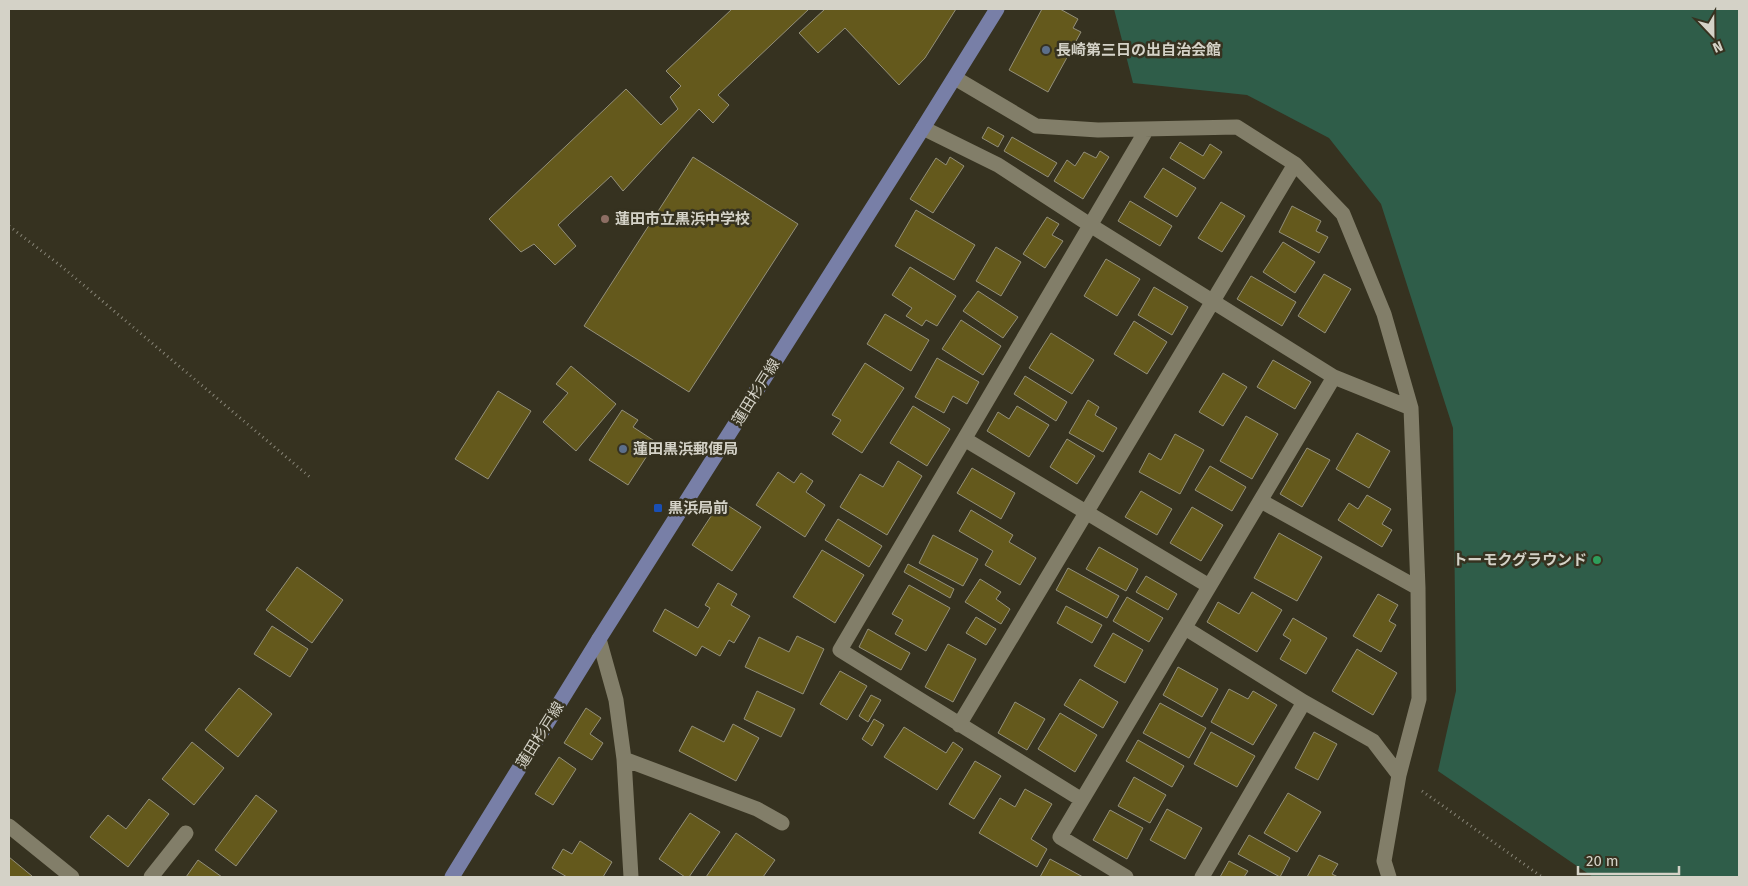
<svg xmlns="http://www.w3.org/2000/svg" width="1748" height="886" font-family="'Fira Sans','Noto Sans JP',sans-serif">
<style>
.green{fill:#2f5d49}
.building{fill:#64591c;stroke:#938f7a}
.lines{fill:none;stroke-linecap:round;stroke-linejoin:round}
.path{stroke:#888577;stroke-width:3;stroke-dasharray:1 4;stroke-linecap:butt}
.minor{stroke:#827e69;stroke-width:15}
.major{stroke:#787fa7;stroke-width:15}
.service-dot{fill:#5c6f8a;stroke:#363220;stroke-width:2}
.education-dot{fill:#8d6e63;stroke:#363220;stroke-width:2}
.transit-dot{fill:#1a4fb4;stroke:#363220;stroke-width:2}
.leisure-dot{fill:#2e9e5b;stroke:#363220;stroke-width:2}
.labels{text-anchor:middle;stroke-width:5;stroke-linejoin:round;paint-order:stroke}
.poi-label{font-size:15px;font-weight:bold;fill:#d4d2c7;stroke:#363220;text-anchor:start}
.street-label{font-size:15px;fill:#d4d2c7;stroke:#363220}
</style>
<rect width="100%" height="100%" fill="#363220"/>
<path class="green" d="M1114,9H1739V877H1593L1438,771L1456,691L1453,428L1381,204L1329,138L1247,95L1133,83Z"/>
<path class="building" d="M732,9H809L718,95L729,105L713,123L699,109L623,191L611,176L558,225L576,246L555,265L534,244L521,252L489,219L626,89L661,125L678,109L670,97L681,86L666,71Z
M825,9H956L925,58L899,85L845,28L818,53L799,33Z
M1042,9H1060L1078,19L1073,28L1081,32L1048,92L1009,70Z
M988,127L1004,136L998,147L982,138Z
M1012,137L1057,163L1048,177L1004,151Z
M1180,142L1203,156L1210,144L1222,152L1204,179L1170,158Z
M1100,151L1109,157L1083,199L1054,181L1067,160L1075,166L1084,152L1096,158Z
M693,157L798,224L689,392L584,326Z
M950,157L964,166L933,213L910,199L936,158L946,165Z
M1163,168L1196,188L1177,217L1144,197Z
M1130,201L1172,226L1160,246L1118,221Z
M1221,202L1245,216L1222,252L1198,238Z
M1292,206L1321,221L1316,231L1328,237L1319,253L1279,232Z
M916,210L975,245L954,280L895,246Z
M1047,217L1059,224L1052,235L1063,241L1045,268L1023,254Z
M1283,242L1315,262L1295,293L1263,272Z
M996,247L1021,262L1001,296L976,281Z
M1106,259L1140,279L1117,316L1084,296Z
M910,267L956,296L937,326L926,320L922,326L906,316L912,308L892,295Z
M1324,274L1351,289L1325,333L1298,316Z
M1251,276L1296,302L1282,326L1237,299Z
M1154,287L1188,307L1172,335L1138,315Z
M978,291L1018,317L1003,338L963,311Z
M885,314L929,340L911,371L867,344Z
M961,320L1001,346L983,375L942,349Z
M1134,321L1167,342L1147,374L1114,354Z
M1051,333L1094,360L1072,394L1029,368Z
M937,358L979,382L967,404L953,396L944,413L915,397Z
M1273,360L1311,382L1295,409L1257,387Z
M865,363L904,388L862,453L832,434L841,420L832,415Z
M571,366L616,404L576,451L543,422L568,393L556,384Z
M1223,373L1247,387L1223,426L1199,412Z
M1025,376L1067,402L1056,421L1014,394Z
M498,391L531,411L488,479L455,459Z
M1088,400L1099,407L1095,415L1117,428L1103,452L1069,433Z
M913,406L950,429L927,466L890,443Z
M1017,406L1049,425L1029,457L987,431L998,412L1009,419Z
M622,410L638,420L633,427L656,442L628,485L589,460Z
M1246,416L1278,434L1252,479L1220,461Z
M1357,433L1390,451L1369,488L1336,469Z
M1175,434L1204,450L1180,494L1139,472L1149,453L1161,460Z
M1067,439L1095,456L1077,484L1050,467Z
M1307,448L1330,460L1302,507L1280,494Z
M898,461L922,476L887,535L840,507L860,474L883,487Z
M1210,466L1246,487L1232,511L1195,490Z
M972,468L1015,493L1001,519L957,493Z
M778,472L794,483L801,473L813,481L806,492L825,505L805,537L756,505Z
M1141,491L1172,509L1157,535L1125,517Z
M1367,495L1391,509L1382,524L1392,530L1382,547L1338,520L1349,503L1358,509Z
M721,501L761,527L732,571L692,545Z
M1192,507L1223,525L1201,561L1170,543Z
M971,510L1013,535L1009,542L1036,558L1020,585L985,565L993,551L959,531Z
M838,519L882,546L869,567L825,540Z
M1279,533L1322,557L1297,601L1254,578Z
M933,535L978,559L963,586L919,563Z
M1099,547L1138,569L1126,591L1086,569Z
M822,550L864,575L835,623L793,597Z
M908,564L954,589L950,598L904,572Z
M297,567L343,600L312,643L266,610Z
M1068,568L1119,596L1107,618L1056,590Z
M1146,576L1177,594L1168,610L1136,592Z
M980,579L1001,592L996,599L1010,609L1001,624L965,602Z
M718,583L737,594L731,605L750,616L734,643L729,640L720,656L702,646L696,656L653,631L665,609L698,628L710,608L705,605Z
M909,585L950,608L926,651L895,634L903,620L892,614Z
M1252,592L1282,610L1257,652L1207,622L1218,602L1239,614Z
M1378,594L1398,605L1389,621L1396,625L1381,652L1353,636Z
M1127,597L1163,618L1149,642L1113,621Z
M1066,606L1102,625L1092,643L1057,623Z
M976,617L996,629L986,645L966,633Z
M1293,618L1327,638L1306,674L1280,659L1291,640L1283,635Z
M272,626L308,649L290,677L254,654Z
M868,629L910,653L901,670L859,647Z
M1113,633L1143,650L1125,683L1094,666Z
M797,636L824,649L803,694L745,667L759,637L789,652Z
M948,644L976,659L953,702L925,687Z
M1357,649L1397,673L1373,715L1332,691Z
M1178,667L1218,689L1202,717L1163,695Z
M840,671L867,686L847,720L820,704Z
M1080,679L1118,702L1103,728L1064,705Z
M239,688L272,714L238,757L205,730Z
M1229,689L1248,699L1253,691L1277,705L1253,745L1211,722Z
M757,691L795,709L781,737L744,719Z
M871,695L881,700L868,722L859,716Z
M1015,702L1045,719L1027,750L998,733Z
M1160,703L1206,728L1189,758L1143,733Z
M586,708L601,718L590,734L603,743L592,760L564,743Z
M1060,713L1097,735L1075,772L1038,749Z
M874,719L884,725L872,746L862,739Z
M733,724L759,738L736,781L679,751L692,726L724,742Z
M904,727L946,753L953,742L963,749L937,790L884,757Z
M1211,732L1255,756L1237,787L1194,764Z
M1314,732L1337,744L1318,780L1295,768Z
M1138,740L1184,766L1172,787L1126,761Z
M192,742L224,768L194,805L162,779Z
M559,757L576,769L553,805L535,794Z
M975,761L1001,776L974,819L949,804Z
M1134,777L1166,795L1150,823L1118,806Z
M1025,789L1052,804L1031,839L1047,849L1037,867L979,833L1000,798L1015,807Z
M1288,793L1321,812L1297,852L1264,833Z
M256,795L277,811L236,866L215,850Z
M149,799L169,814L128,867L90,837L108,815L126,829Z
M1167,809L1202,828L1185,859L1150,840Z
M1110,810L1143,828L1127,859L1093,840Z
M690,813L720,832L689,877H685L659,859Z
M736,833L775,860L763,877H706Z
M1249,835L1290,858L1280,877L1238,854Z
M580,841L612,862L603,877H567L552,868L563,849L572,854Z
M1319,855L1338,864L1332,874L1338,877H1307Z
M9,857L32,876L31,877H9Z
M1050,859L1083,877H1040Z
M198,860L222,877H186Z
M1229,861L1248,871L1244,877H1220Z"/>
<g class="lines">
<path class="path" d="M9,226L61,266L311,478
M1422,791L1542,877"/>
<path class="minor" d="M955,78L1036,126L1098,130L1237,127L1295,164L1343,214L1384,314L1411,408L1418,588L1419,699L1399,775L1384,861L1389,877
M923,128L998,165L1090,225L1334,377L1411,408
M966,440L1209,586
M1261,501L1418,588
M1185,628L1304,702L1373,741L1399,775
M599,639L616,700L624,759L631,877
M959,725L1295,164
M624,759L757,809L782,823
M1082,800L840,650L1147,129
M9,826L72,877
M151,877L186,833
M1126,877L1060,837L1334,377
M1202,877L1304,702"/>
<path class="major" d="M452,877L599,639L923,128L997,9"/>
</g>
<g class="service-dot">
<circle cx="1046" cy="50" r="5"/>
<circle cx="623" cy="449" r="5"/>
</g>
<circle class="education-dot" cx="605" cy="219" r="5"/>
<rect class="transit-dot" x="653" y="503" width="10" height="10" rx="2.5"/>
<circle class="leisure-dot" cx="1597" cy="560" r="5"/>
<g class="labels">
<g class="poi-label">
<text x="1056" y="55">長崎第三日の出自治会館</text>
<text x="615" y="224">蓮田市立黒浜中学校</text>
<text x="633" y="454">蓮田黒浜郵便局</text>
<text x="668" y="513">黒浜局前</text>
<text x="1587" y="565" text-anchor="end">トーモクグラウンド</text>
</g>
<g class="street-label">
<text transform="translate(756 392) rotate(-58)" y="5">蓮田杉戸線</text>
<text transform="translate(540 735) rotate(-58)" y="5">蓮田杉戸線</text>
</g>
</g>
<rect width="1748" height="886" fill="none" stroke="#d4d2c7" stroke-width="20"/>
<g transform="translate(1713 35) rotate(158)" stroke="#363220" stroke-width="4" paint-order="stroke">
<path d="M0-4L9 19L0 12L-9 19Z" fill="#d4d2c7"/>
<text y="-8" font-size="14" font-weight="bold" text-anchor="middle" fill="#d4d2c7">N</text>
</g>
<path d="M1578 866v8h101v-8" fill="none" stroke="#d4d2c7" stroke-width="2.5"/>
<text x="1586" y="866" font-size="15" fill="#d4d2c7" stroke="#363220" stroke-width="4" paint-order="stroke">20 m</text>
</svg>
